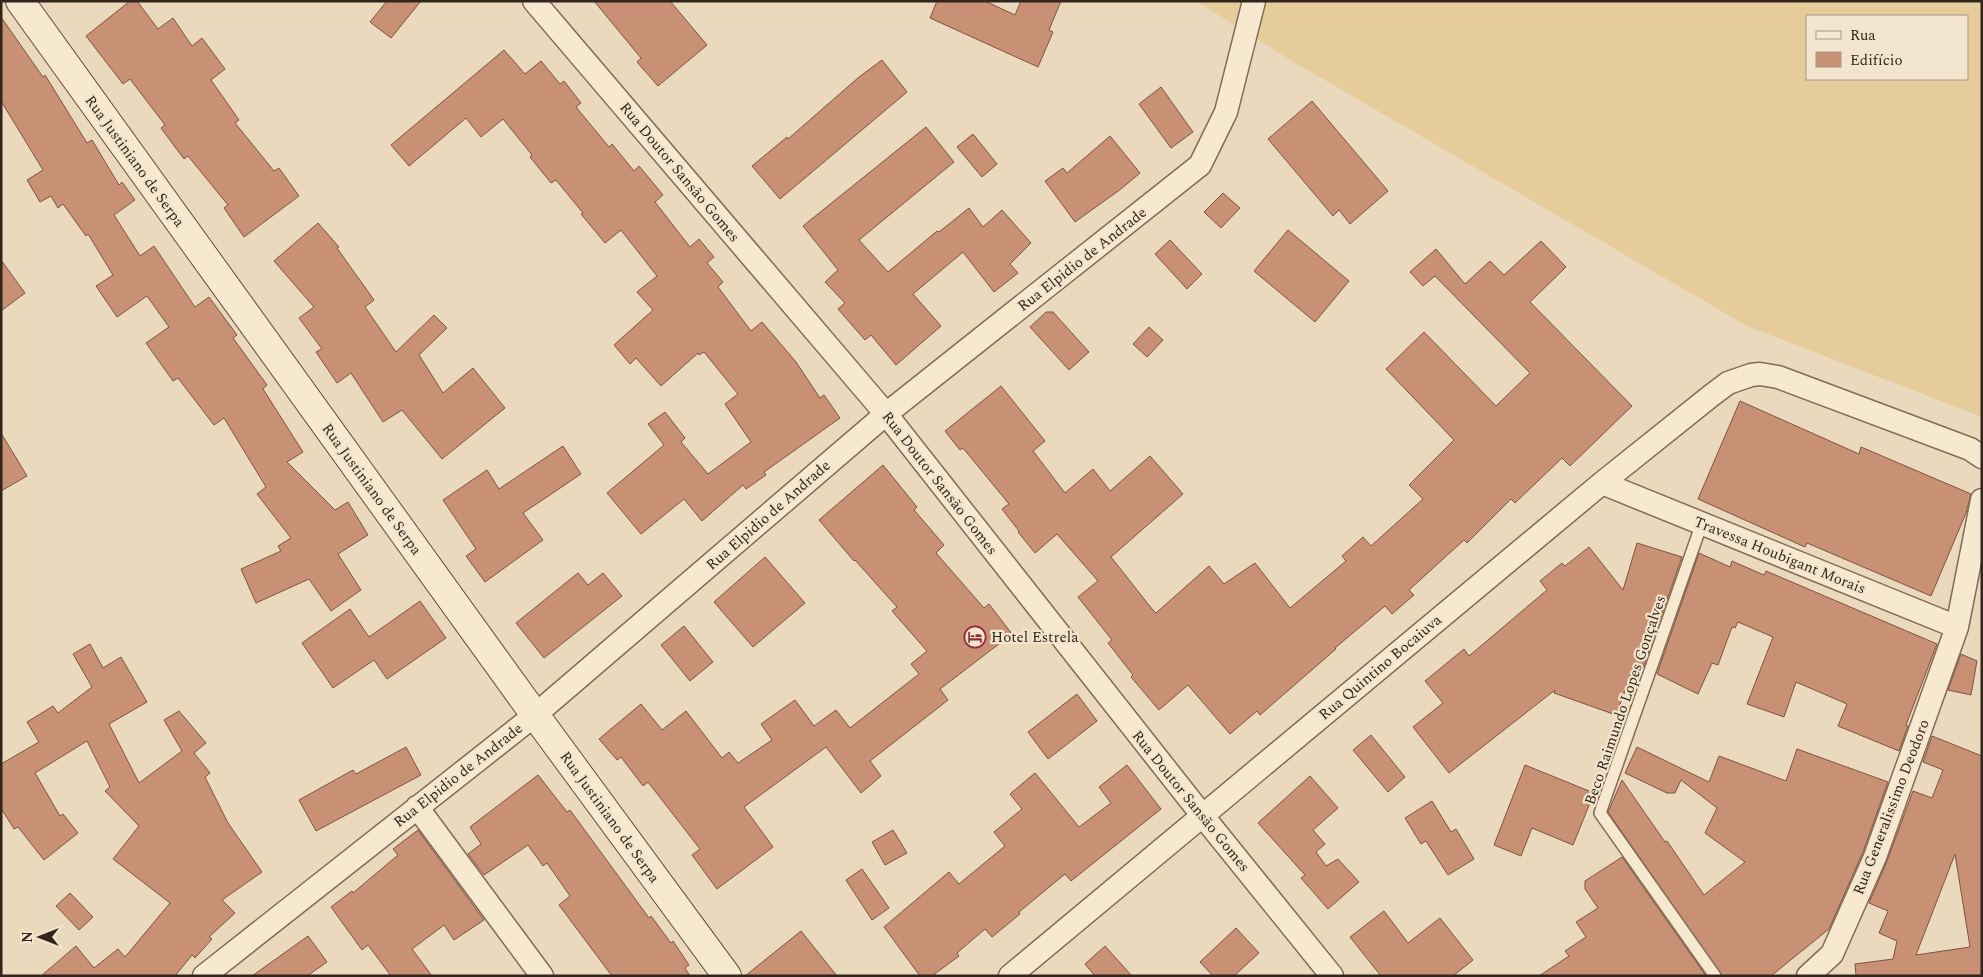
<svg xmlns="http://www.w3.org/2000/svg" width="1983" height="977" font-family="Spectral,serif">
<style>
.sand{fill:#e6cc9b;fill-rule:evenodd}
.building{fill:#c89075;stroke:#80533f;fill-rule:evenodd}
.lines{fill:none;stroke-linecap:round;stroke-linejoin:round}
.lane-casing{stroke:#826a58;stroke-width:14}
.street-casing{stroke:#826a58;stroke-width:25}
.secondary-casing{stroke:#644c3b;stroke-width:30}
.lane{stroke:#f7e8d0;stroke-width:11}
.street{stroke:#f7e8d0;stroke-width:22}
.secondary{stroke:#f7e8d0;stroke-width:28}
.labels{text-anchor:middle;stroke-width:4.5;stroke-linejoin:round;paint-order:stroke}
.street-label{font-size:15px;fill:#32251c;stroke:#f3e5cd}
.poi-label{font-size:15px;fill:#32251c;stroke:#f3e5cd;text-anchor:start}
</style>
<rect width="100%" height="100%" fill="#ebd9be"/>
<path class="sand" d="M1196,1H1982V417L1747,326L1292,61ZM1807,16H1967V79H1807Z"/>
<path class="building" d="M130,1H137L158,29L173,18L192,46L202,38L225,69L211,80L239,120L235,123L274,171L279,168L299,196L244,237L224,208L228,205L188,156L184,159L161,128L165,125L130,79L123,84L86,36Z
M387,1H421L391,38L370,22Z
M594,1H670L707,45L658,86L637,62L641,58Z
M937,1H985L1015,15L1021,1H1061L1049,30L1053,32L1038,67L930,18Z
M1,17L43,77L45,75L87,143L92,140L119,185L122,182L135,200L114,215L140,256L154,246L195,307L209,297L237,335L233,338L267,385L263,389L303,452L287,462L335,510L348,502L368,535L338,554L361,590L331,611L309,579L256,603L241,569L281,551L278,546L291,538L257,494L266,487L224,418L214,425L178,378L173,381L146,343L169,327L147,296L117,317L96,286L113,275L88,234L86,236L63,204L58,208L51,196L40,202L27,180L43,170L1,101Z
M504,50L525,74L541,61L560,84L564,81L581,103L576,107L609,147L612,144L634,171L639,166L663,195L655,202L690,247L699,239L714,257L707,263L723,282L718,287L751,331L762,322L796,362L820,398L824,395L840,418L764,472L766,475L746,489L743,485L702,521L684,499L641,534L607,493L664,445L648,424L665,412L685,438L681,442L708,474L751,442L725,404L738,394L704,352L699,355L698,353L661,386L636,358L630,364L614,345L653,310L637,292L657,276L621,230L605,243L581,214L583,213L556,180L551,183L530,157L532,155L503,119L481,137L466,118L409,166L391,145Z
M882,60L907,92L780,199L752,166L787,137L788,139L859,77Z
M1161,87L1193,132L1171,148L1139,104Z
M1312,101L1388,191L1350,224L1339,210L1333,216L1268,139Z
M926,127L954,162L859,240L888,272L937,231L939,232L969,208L983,227L1002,210L1031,243L1010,264L1018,273L994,292L963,252L913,294L941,326L896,365L871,335L865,340L838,309L845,303L825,282L838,270L803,226Z
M973,134L997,164L982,177L957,147Z
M1110,136L1140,173L1121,189L1075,222L1045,181L1063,168L1067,173Z
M1223,193L1240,208L1221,228L1204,212Z
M318,223L339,247L337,248L374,300L365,307L396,352L434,315L447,328L419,355L443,393L473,368L505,408L442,459L402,410L383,422L351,373L337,383L316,352L322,349L299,318L314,307L274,261Z
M1288,230L1349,281L1315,322L1254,271Z
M1170,240L1202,274L1187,289L1155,254Z
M1541,241L1566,267L1530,302L1632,406L1570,466L1562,458L1515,503L1511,499L1467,543L1464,540L1409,590L1414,595L1392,614L1385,606L1335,648L1336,649L1260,715L1257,711L1230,734L1188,685L1159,710L1131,677L1133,675L1108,643L1112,640L1078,597L1098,581L1057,534L1035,553L1018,532L1019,531L1002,509L1009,504L963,448L960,450L945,431L1001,386L1045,441L1033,451L1065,493L1093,469L1110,491L1150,456L1183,494L1111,557L1152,609L1156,613L1209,566L1224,584L1255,563L1290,608L1346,561L1342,556L1363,537L1371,546L1423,499L1409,485L1454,440L1386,369L1424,332L1496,406L1530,373L1435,276L1423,286L1410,272L1436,249L1465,284L1490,261L1504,275Z
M1,260L25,293L1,311Z
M1046,312H1053L1089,352L1069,370L1030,327Z
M1149,327L1163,340L1147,357L1133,344Z
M1740,401L1859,454L1861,447L1971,494L1966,513L1931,596L1807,543L1805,547L1698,499Z
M1,433L27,476L1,491Z
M563,446L581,474L523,513L543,540L485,582L466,556L476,549L443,500L487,470L499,489Z
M883,465L917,507L914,510L944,545L936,553L984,608L989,604L1012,634L940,689L948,700L870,761L881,776L861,793L826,747L744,807L773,847L717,889L692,855L700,849L648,782L643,786L621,757L617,760L599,739L641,704L662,730L686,711L722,758L729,752L738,763L772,740L761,724L795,700L814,726L836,710L850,728L919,674L911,664L927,651L892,611L897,607L855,560L854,561L819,520Z
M1637,543L1682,557L1643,668L1635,664L1616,715L1554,693L1555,690L1449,773L1413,727L1443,703L1425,681L1464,649L1469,656L1547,590L1540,581L1562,563L1565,566L1589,547L1623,590Z
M1699,553L1730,567L1732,561L1764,575L1766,571L1937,644L1906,725L1908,726L1899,751L1838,726L1847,704L1796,682L1784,717L1747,704L1773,637L1738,622L1735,628L1732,627L1718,665L1712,663L1698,694L1657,674Z
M765,557L805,603L753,647L714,602Z
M578,573L588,585L603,573L622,596L544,658L516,623Z
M420,601L446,638L387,679L374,660L333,688L302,643L350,609L369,637Z
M684,626L713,662L690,681L661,645Z
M90,644L103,668L121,657L147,702L109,724L139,783L182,751L164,720L179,711L206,743L194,753L210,773L205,777L228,823L262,872L222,900L235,913L209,937L212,939L195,958L192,955L175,976H41L76,946L94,968L118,949L125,957L170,903L113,859L139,826L105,791L110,787L87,741L35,773L60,816L63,814L78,833L44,860L18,827L14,829L1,808V764L39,742L27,722L53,706L58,713L92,687L73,654Z
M1961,654L1977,661L1971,695L1948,690Z
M1077,694L1097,721L1048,759L1028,732Z
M1371,735L1405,777L1388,792L1353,750Z
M1932,736L1982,756V976H1856L1855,964L1893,959L1897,941L1879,933L1888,911L1869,903L1887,861L1913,791L1932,798L1943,770L1923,762ZM1955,854L1970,947L1916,955Z
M406,747L421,775L316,831L299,800L353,770L356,774Z
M1637,747L1709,782L1719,756L1786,781L1797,749L1888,782L1863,852L1829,929L1771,976H1722L1608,812L1622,780L1665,842L1667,841L1704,895L1745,862L1705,833L1717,808L1681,780L1675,793H1667L1625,773Z
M1127,765L1161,809L1071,881L1065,874L1019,912L1020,914L992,937L985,929L957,953L959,956L932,976H920L884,927L949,872L959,884L1005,846L994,832L1022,809L1010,794L1035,773L1079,827L1111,803L1099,787Z
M1525,765L1594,793L1573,845L1532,828L1521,856L1494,845Z
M538,775L567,812L570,810L649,918L651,916L671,943L673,941L689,965L685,968L690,976H612L559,905L570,896L547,863L543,866L528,845L484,875L468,854L481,844L470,827Z
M1310,776L1338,808L1313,830L1325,844L1316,852L1326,866L1338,859L1359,882L1328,909L1301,878L1305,875L1258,823Z
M1432,801L1451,832L1456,829L1474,859L1448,875L1426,841L1421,844L1405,818Z
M418,830L484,920L454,940L444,925L412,949L432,976H391L368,945L362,950L331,907L352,891L353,893L398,855L393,849Z
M893,830L907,853L885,865L872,842Z
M1622,857L1706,976H1539L1569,956L1565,951L1586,937L1576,922L1598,908L1585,889V881Z
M862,869L889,908L872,920L846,880Z
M70,893L93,917L79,930L56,906Z
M1384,911L1408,943L1440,918L1473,960L1453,976H1381L1350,937Z
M1236,928L1259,953L1234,976H1213L1200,962Z
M801,931L837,976H745Z
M308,936L327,962L307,976H252Z
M1105,946L1132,976H1095L1085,964Z"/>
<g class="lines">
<g class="lane-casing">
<path id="lane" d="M1702,523L1600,813L1715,976"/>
</g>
<g class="street-casing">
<path id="street" d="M534,1L886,414L1202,815L1332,976
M1602,483L1957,627
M417,807L542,976
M204,976L535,715L886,414L1200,165L1226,112L1254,1
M1010,976L1602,483L1712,395L1728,383L1751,375L1760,374L1778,377L1970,449L1982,457
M1808,976L1832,954L1875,857L1957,627L1982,500"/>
</g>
<g class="secondary-casing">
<path id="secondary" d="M20,1L535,715L727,976"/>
</g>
<use href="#lane" class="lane"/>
<use href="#street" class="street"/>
<use href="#secondary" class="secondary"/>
</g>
<defs>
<g id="hotel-ring" transform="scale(1.125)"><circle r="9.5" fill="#f3e5cd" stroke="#8e2b34" stroke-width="1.5"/><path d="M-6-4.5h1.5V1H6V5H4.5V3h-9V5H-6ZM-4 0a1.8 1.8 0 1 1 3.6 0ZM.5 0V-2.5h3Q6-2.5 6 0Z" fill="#8e2b34"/></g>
</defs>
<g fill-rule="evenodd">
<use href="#hotel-ring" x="975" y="637"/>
</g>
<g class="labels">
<g class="street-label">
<text transform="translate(135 161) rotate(54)" y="5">Rua Justiniano de Serpa</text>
<text transform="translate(680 172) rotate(50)" y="5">Rua Doutor Sansão Gomes</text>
<text transform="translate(1082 259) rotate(-38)" y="5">Rua Elpidio de Andrade</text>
<text transform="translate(940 483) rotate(52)" y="5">Rua Doutor Sansão Gomes</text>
<text transform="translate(372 489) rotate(54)" y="5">Rua Justiniano de Serpa</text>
<text transform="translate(768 515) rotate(-41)" y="5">Rua Elpidio de Andrade</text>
<text transform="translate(1780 555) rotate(22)" y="5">Travessa Houbigant Morais</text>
<text transform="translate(1380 667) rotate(-40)" y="5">Rua Quintino Bocaiuva</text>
<text transform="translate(1625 700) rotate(-71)" y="5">Beco Raimundo Lopes Gonçalves</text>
<text transform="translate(458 775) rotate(-38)" y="5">Rua Elpidio de Andrade</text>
<text transform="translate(1191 801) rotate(51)" y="5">Rua Doutor Sansão Gomes</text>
<text transform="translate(1891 807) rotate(-69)" y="5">Rua Generalissimo Deodoro</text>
<text transform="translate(610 817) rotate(54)" y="5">Rua Justiniano de Serpa</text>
</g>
<g class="poi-label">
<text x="991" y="642">Hotel Estrela</text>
</g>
</g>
<rect width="1983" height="977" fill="none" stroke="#32251c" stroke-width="5"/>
<rect x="1806" y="15" width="162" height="65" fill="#f3e5cd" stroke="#a69886"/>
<rect x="1816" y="31" width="25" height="8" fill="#f7e8d0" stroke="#a69886"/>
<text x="1850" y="40" font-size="15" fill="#32251c">Rua</text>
<rect x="1816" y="52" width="25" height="15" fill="#c89075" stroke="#a69886"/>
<text x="1850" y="65" font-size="15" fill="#32251c">Edifício</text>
<g transform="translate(40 937) rotate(270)" stroke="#f3e5cd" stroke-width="4" paint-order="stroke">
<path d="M0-4L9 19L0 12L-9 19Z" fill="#32251c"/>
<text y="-8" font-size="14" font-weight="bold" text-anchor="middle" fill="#32251c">N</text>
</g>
</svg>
